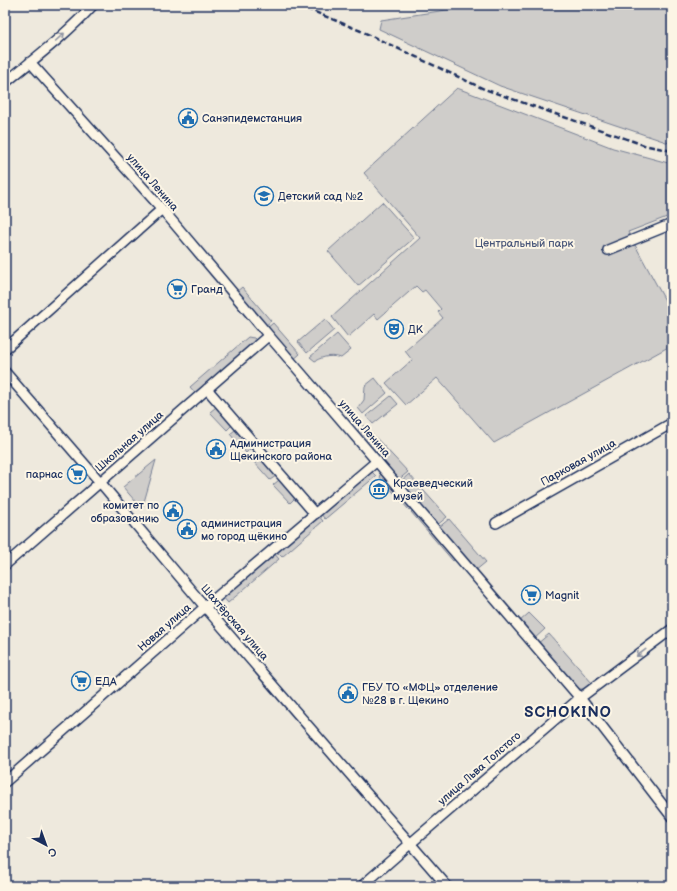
<svg xmlns="http://www.w3.org/2000/svg" width="677" height="891" font-family="'Balsamiq Sans',sans-serif">
<style>
.green{fill:#cfcdca;stroke:#757e94}
.lines{fill:none;stroke-linecap:round;stroke-linejoin:round}
.minor-casing{stroke:#1b2f5e;stroke-width:12}
.minor{stroke:#fcf5e5;stroke-width:9}
.rail{stroke:#1b2f5e;stroke-width:2.5;stroke-dasharray:6 3;stroke-linecap:butt}
.oneway{stroke:#8c92a2}
.labels{text-anchor:middle;stroke-width:4;stroke-linejoin:round;paint-order:stroke}
.poi-label{font-size:11px;fill:#1b2f5e;stroke:#fcf5e5;text-anchor:start}
.street-label{font-size:11px;fill:#1b2f5e;stroke:#fcf5e5}
.park-label{font-size:11px;fill:#485679;stroke:#fcf5e5}
.district-label{font-size:15px;font-weight:bold;letter-spacing:1px;fill:#1b2f5e;stroke:#fcf5e5}
</style>
<rect width="100%" height="100%" fill="#eee9dd"/>
<filter id="ink" filterUnits="userSpaceOnUse"><feTurbulence type="fractalNoise" baseFrequency=".025" numOctaves="2"/><feDisplacementMap in="SourceGraphic" scale="8" xChannelSelector="R" yChannelSelector="G"/><feConvolveMatrix kernelMatrix="1 2 1 2 8 2 1 2 1" color-interpolation-filters="sRGB"/></filter>
<g filter="url(#ink)">
<path class="green" d="M479,5H672V144L500,86L379,29L381,20Z
M457,88L613,148L672,164V215L628,232L668,306L672,322V345L494,443L437,378L406,405L386,383L412,360L405,351L443,318L438,312L441,309L425,290L422,292L416,286L378,319L374,314L348,337L332,317L420,238L364,173Z
M382,202L414,238L358,286L328,251Z
M242,287L271,321L264,327L235,293Z
M325,319L334,330L307,353L298,342Z
M273,323L300,354L293,360L266,329Z
M337,334L351,350L341,358C332,355 324,356 315,361L310,357Z
M248,337L254,338L258,342L197,395L190,387Z
M375,378L387,393L363,414L358,408L364,400L365,386Z
M391,396L398,404L373,424L366,416Z
M216,407L232,425L227,430L210,412Z
M364,425L408,472L397,481L355,433Z
M235,430L251,448L246,453L230,434Z
M259,457L276,476L270,480L254,462Z
M156,460L142,509L123,487Z
M369,469L376,476L325,519L319,512Z
M384,472L414,506L409,510L379,476Z
M409,474L447,517L436,526L399,483Z
M279,480L295,498L290,503L273,485Z
M415,508L458,557L453,561L411,512Z
M317,514L323,521L282,557L275,550Z
M449,519L486,562L475,571L438,528Z
M273,552L279,559L228,603L222,596Z
M529,613L545,629L533,640L519,622Z
M549,634L592,683L584,689H576L537,644Z"/>
<g class="lines">
<g class="minor-casing">
<path id="minor" d="M30,62L162,209L270,337L580,698L672,817
M5,83C35,58 67,34 93,5
M608,250L672,224
M5,349L162,209
M5,372L100,482L205,607L447,886
M207,389L315,514
M496,523L672,423
M5,565L268,336
M5,782L205,607L377,461
M362,886L411,843L580,698L672,629"/>
</g>
<use href="#minor" class="minor"/>
<path class="rail" d="M298,5L361,31L484,89L644,145L672,151"/>
</g>
<defs><path id="oneway-shaft" d="M-6 0H5M1.5-3L5.5 0L1.5 3" fill="none" stroke-width="1.6" stroke-linecap="round" stroke-linejoin="round"/></defs>
<g class="oneway">
<use href="#oneway-shaft" transform="translate(60 37) rotate(-42)"/>
<use href="#oneway-shaft" transform="translate(641 653) rotate(143)"/>
</g>
</g>
<defs>
<g id="civic-ring" transform="scale(1)"><circle r="9.5" fill="#fcf5e5" stroke="#1f6fb2" stroke-width="1.5"/><path d="M-.6-6.5H3V-4.5H.6V-3L4-1V1h2V6H-6V1h2V-1L-.6-3ZM-1.2 2.5V6h2.4V2.5Z" fill="#1f6fb2"/></g>
<g id="school-ring" transform="scale(1)"><circle r="9.5" fill="#fcf5e5" stroke="#1f6fb2" stroke-width="1.5"/><path d="M0-5L7-2L0 1L-7-2ZM-4 1L0 2.5L4 1V4Q0 6-4 4Z" fill="#1f6fb2"/></g>
<g id="supermarket-ring" transform="scale(1)"><circle r="9.5" fill="#fcf5e5" stroke="#1f6fb2" stroke-width="1.5"/><path d="M-6-5.5h2.5l.6 2H6L4.5 2H-2.5L-4.4-4H-6ZM-1.5 3.2a1.3 1.3 0 1 0 .1 0ZM3 3.2a1.3 1.3 0 1 0 .1 0Z" fill="#1f6fb2"/></g>
<g id="theatre-ring" transform="scale(1)"><circle r="9.5" fill="#fcf5e5" stroke="#1f6fb2" stroke-width="1.5"/><path d="M-5-5.5Q0-4 5-5.5V0Q5 5 0 6Q-5 5-5 0ZM-3.3-2.5H-1v1.5H-3.3ZM1-2.5H3.3v1.5H1ZM-2.8 1Q0 5.5 2.8 1Z" fill="#1f6fb2"/></g>
<g id="museum-ring" transform="scale(1)"><circle r="9.5" fill="#fcf5e5" stroke="#1f6fb2" stroke-width="1.5"/><path d="M0-6L6-3V-2H-6V-3ZM-5-1h2V3h-2ZM-1-1h2V3h-2ZM3-1h2V3H3ZM-6 4H6V6H-6Z" fill="#1f6fb2"/></g>
</defs>
<g fill-rule="evenodd">
<use href="#civic-ring" x="188" y="118"/>
<use href="#school-ring" x="264" y="196"/>
<use href="#supermarket-ring" x="177" y="289"/>
<use href="#theatre-ring" x="394" y="329"/>
<use href="#civic-ring" x="216" y="449"/>
<use href="#supermarket-ring" x="77" y="474"/>
<use href="#museum-ring" x="379" y="489"/>
<use href="#civic-ring" x="173" y="511"/>
<use href="#civic-ring" x="187" y="529"/>
<use href="#supermarket-ring" x="531" y="595"/>
<use href="#supermarket-ring" x="81" y="681"/>
<use href="#civic-ring" x="348" y="693"/>
</g>
<g class="labels">
<g class="poi-label">
<text x="202" y="122">Санэпидемстанция</text>
<text x="278" y="200">Детский сад №2</text>
<text x="191" y="293">Гранд</text>
<text x="408" y="333">ДК</text>
<text x="230" y="447">Администрация<tspan x="230" dy="13">Щекинского района</tspan></text>
<text x="63" y="478" text-anchor="end">парнас</text>
<text x="393" y="487">Краеведческий<tspan x="393" dy="13">музей</tspan></text>
<text x="159" y="509" text-anchor="end">комитет по<tspan x="159" dy="13">образованию</tspan></text>
<text x="201" y="527">администрация<tspan x="201" dy="13">мо город щёкино</tspan></text>
<text x="545" y="599">Magnit</text>
<text x="95" y="685">ЕДА</text>
<text x="362" y="691">ГБУ ТО «МФЦ» отделение<tspan x="362" dy="13">№28 в г. Щекино</tspan></text>
</g>
<g class="street-label">
<text transform="translate(153 182) rotate(49)" y="4">улица Ленина</text>
<text transform="translate(365 428) rotate(49)" y="4">улица Ленина</text>
<text transform="translate(129 441) rotate(-41)" y="4">Школьная улица</text>
<text transform="translate(578 462) rotate(-29)" y="4">Парковая улица</text>
<text transform="translate(235 622) rotate(49)" y="4">Шахтёрская улица</text>
<text transform="translate(164 627) rotate(-41)" y="4">Новая улица</text>
<text transform="translate(479 768) rotate(-41)" y="4">улица Льва Толстого</text>
</g>
<g class="park-label">
<text x="524" y="247">Центральный парк</text>
</g>
<g class="district-label">
<text x="568" y="717">SCHOKINO</text>
</g>
</g>
<rect width="677" height="891" fill="none" stroke="#fcf5e5" stroke-width="20"/>
<rect x="10" y="10" width="657" height="871" fill="none" stroke="#1b2f5e" stroke-width="1.5" filter="url(#ink)"/>
<g transform="translate(46 845) rotate(139)" stroke="#fcf5e5" stroke-width="3" paint-order="stroke">
<path d="M0-3L7 15L0 10L-7 15Z" fill="#1b2f5e"/>
<text y="-6" font-size="11" font-weight="bold" text-anchor="middle" fill="#1b2f5e">С</text>
</g>
</svg>
